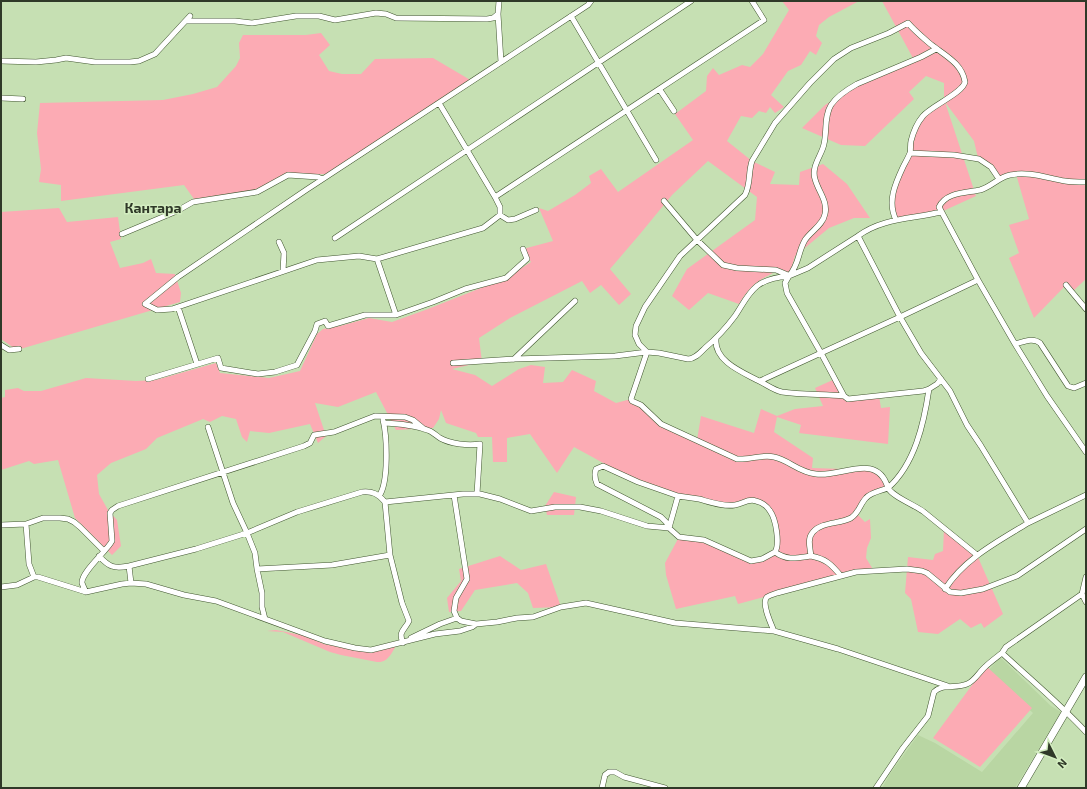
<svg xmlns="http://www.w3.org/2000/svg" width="1087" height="789" font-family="'Exo 2',sans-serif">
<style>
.built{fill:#b9d6a3}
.green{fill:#fcabb4}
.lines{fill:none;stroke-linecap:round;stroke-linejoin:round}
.street-casing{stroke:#415630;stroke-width:6}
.secondary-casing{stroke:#415630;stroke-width:8}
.street{stroke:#fff;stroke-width:5}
.secondary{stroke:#fff;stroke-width:7}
.labels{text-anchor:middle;stroke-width:3;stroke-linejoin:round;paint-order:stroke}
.neighbourhood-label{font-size:14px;font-weight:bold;fill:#2f3928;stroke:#d3edc0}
</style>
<rect width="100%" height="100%" fill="#c6e0b3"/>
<path class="built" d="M1000,657L1051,706L1061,712L1015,788H882L890,774L918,735L935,743L982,772L1033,713L988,671Z"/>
<path class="green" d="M782,1H859L829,17L819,25L816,36L822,43L816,55L810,51L801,65L788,71L771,95L784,107L775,113L770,107L766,113L759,111L752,118L741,116L727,141L752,161L775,172L770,184L799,185L800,172L823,164L847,184L870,218H854L829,228L795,256L789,276L775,272C757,281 750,286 739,304L708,293L689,310L672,296L687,269L755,220L757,197L708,161L672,195L640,234L610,269L631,294L619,305L601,285L590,293L582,281L510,318L479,338L482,362L452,369L475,375L492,386L519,369L531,365L545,367L543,383L563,382L572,370L596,381L594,391L616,403L631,399L653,417L697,440L701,416L754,433L761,409L777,416L795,409L823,406L815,388L835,379L848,399L879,396L881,408L890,407L888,444L799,433L801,425L777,417L774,432L813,458L812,468L875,470L888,488L869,495L856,513L865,522L870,519L871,538L867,548L866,558L874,571L856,572L738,604L735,596L676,609L666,575L665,563L679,537L704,540L756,561L777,549L772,513L754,500L737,505L678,496L638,482L574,447L557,473L530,434L507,438V462H493L492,437H478L476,433L446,423L441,410L439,419L433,428L396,430L376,392L338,407L315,403L326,436L318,443L310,424L269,433L250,431L247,442L242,437L236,419L222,416L210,422L203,419L157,438L146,449L111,463L97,475L99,494L108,510L117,520L121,546L112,555L75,518L58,460L34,464L29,461L1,470V398L5,397V390L18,388L24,391H41L86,378L136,381L156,380L216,363L220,373L269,378L300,371L317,334L323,329L340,326L369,318L392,322L428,309L506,278L531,262L523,249L553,241L539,208L548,211L575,195L591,183L589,176L601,169L618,192L693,140L675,114L706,91L707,76L713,68L719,75L742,65L750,67L763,54L789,10Z
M882,1H1086V279L1072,292L1066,285L1034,318L1009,258L1019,253L1009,225L1029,219L1016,174L1002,178L978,158L974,141L945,102L976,196L941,212L896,220L891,201L919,121L944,101V83L926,76L909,92L914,99L865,146L841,145L802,128L825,105L838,97L847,90L914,60Z
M321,33L330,45L319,55L329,71L342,74H361L375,59L433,58L472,81L328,174L288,175L254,190L194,199L184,185L61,201V185L39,182L41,169L37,133L40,103L163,100L193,94L217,87L236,66L240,58L239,43L243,35H306Z
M59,208L67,222L118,217L121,239L110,242L120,268L143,263L151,259L156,273L175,274L181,293L180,302L17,350L1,339V212Z
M554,492L576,497L574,515H547L545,506Z
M944,529L977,555L1003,614L984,628L981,623L971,628L960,619L938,634L918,632L911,599L905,593L908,557L933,560L935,554L943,551Z
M500,556L521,570L546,564L561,607L533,608L528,593L517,583L475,590L461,611L449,612L447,598L461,581L459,569Z
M276,630L306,636L324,644L346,648L383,647L398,643C392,651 389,663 377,662L341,655L330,652L283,632L267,631Z
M986,666L1032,708L980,767L933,738Z"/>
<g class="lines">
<g class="street-casing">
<path id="street" d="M498,14L501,62
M571,16L656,160
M186,21H235L252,23L296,16H319L335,20L376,13L386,14L396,18L487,19L493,18L498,14L499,1
M1,61L36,62L56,60L66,58L95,62H130L139,61L155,54L190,16
M660,90L674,111
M1,98L23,99
M439,103L495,197L500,207V215
M910,153L954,155L979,159L991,167L999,179
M495,197L764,20L752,1
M664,201L697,240L723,265L737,268L776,270L788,275
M536,210L515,219L508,220L500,215L483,228L377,259L359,256L317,260L172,309L157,310L145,304L178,277L306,190L588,5L591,1
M122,234L177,211L193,202L257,192L288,175L318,177L322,179
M335,238L691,1
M279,242L284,253L283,271
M377,259L396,315
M978,280L900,317L921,353L950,391L967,425L981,446L1028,523L1086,495
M1066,285L1086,309
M178,307L197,364
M716,339C714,361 742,372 757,380C766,384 773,390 782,392C802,395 824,394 844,396
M1015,344L978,280L939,207C946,192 966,193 980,190C991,187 999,177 1010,175C1028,171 1047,178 1065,181C1071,182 1079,182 1086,182
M1,345L9,350L19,349
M647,352L639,344L635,335L636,326L645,307L680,256L745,195C751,183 748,173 752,161L775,123L810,83L834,59L851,48L889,33L908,23C914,30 921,36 928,42C942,54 962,62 965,82C963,93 931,106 923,116C917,123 913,133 911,141C910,145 911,150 910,153C908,158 905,163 903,167C895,184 887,202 896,220
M647,352L631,399L632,401L641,405L661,424L737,459C750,460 762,454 774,457C789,460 798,472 816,474C841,478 877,451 888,488C881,491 871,492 866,498C860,504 859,513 851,518C840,524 821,522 813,532C807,538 810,548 811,556C826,559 831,564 841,576
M514,359L575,301
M453,363L514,359L615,356L647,352L659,353L688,359C695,359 700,353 705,348C717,338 726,328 735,316C742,306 747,294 757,286C766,279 778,277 789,276C800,263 797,254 805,240C811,231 823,225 825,214C828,201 818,191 815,179C811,166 822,155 824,144C827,132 824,116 831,105C837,96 848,89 857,84L921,57L936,49
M148,379L218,358L221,368L258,374L275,372L297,365L315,331L317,324L325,321L328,326L365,315H396L433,302L465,289L506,278L527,259L523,249
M941,379L937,384L929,389C924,423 915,464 888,488C893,497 915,505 924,512L977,555
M760,381L821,353L787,293L785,283L789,276L808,268L858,236
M1086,383L1074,388L1068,386L1040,343C1033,337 1023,342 1015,344L1047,396L1086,452
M929,389L923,391L848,399L844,396L821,353L900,317L858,236C882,218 912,219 941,212
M384,423C399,424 415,425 430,431C434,433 437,436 440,438C451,444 468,446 480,444L477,494
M454,495L467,579L456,598L454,611L457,618L461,621L476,624
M379,496C389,483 387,436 383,420
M26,524L29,564L34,577
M1,525L26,524L43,518H60L68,519L74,522L80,527L104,551
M775,552L762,559L751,561L704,540L679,537L669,528L678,496C685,497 692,498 699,499C710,502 724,507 735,505C743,504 748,498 756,501C761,502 767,506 770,511C776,519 780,544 775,552C787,561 797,558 811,556
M129,566L196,549L247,533L233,503L208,427
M257,569L255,553L247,533L297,512L362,492C373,491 378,494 385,502
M1086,577L1082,594L1086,602
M131,583L146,584L184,595L216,601L325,641L355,648L371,650L435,634L460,631L472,627L476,624L497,622L517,618L533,617L561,607L586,603L675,623L774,631
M1,587L17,585L34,577H38L86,592L122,584L131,583L129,566C114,569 109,567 99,556
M945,589C965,558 999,541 1028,523
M86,592C85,590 83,586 82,583C81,572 107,551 112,541L110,513L112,510L118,506L304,446L310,443L314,435L334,432L375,416L405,417L413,420L424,429
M1082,594L1006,647L1002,653C1030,679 1060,704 1086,732
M265,619L262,607V593L257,569L332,565L390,555
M411,638L440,624L457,618
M403,643C398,631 404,631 409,621L402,603L390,555L385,502L463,494H480L500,499L531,511L555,507H580L601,511L647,526L669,528L666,522L661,517L597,484C595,479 594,474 596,469L603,466L638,482L678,496
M948,686L838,649L774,631C771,624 761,603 767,597C770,595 774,594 777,593L856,572L907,569L922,571L927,573L950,592L961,593L983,589L1017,576L1086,529
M602,788L605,775L609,772H615L624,777L665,788
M876,788L903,748L928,716L934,692C943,683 956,689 967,684C975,681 979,672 985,667C990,662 997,657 1002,653"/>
</g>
<g class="secondary-casing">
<path id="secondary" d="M1021,788L1086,677"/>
</g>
<use href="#street" class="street"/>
<use href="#secondary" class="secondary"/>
</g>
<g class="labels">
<g class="neighbourhood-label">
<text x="153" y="213">Кантара</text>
</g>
</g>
<rect width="1087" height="789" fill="none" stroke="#2f3928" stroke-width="4"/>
<g transform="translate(1055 757) rotate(132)" stroke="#d3edc0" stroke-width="3" paint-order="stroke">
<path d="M0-3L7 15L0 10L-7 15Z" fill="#2f3928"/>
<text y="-6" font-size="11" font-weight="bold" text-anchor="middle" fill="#2f3928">N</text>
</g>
</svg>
